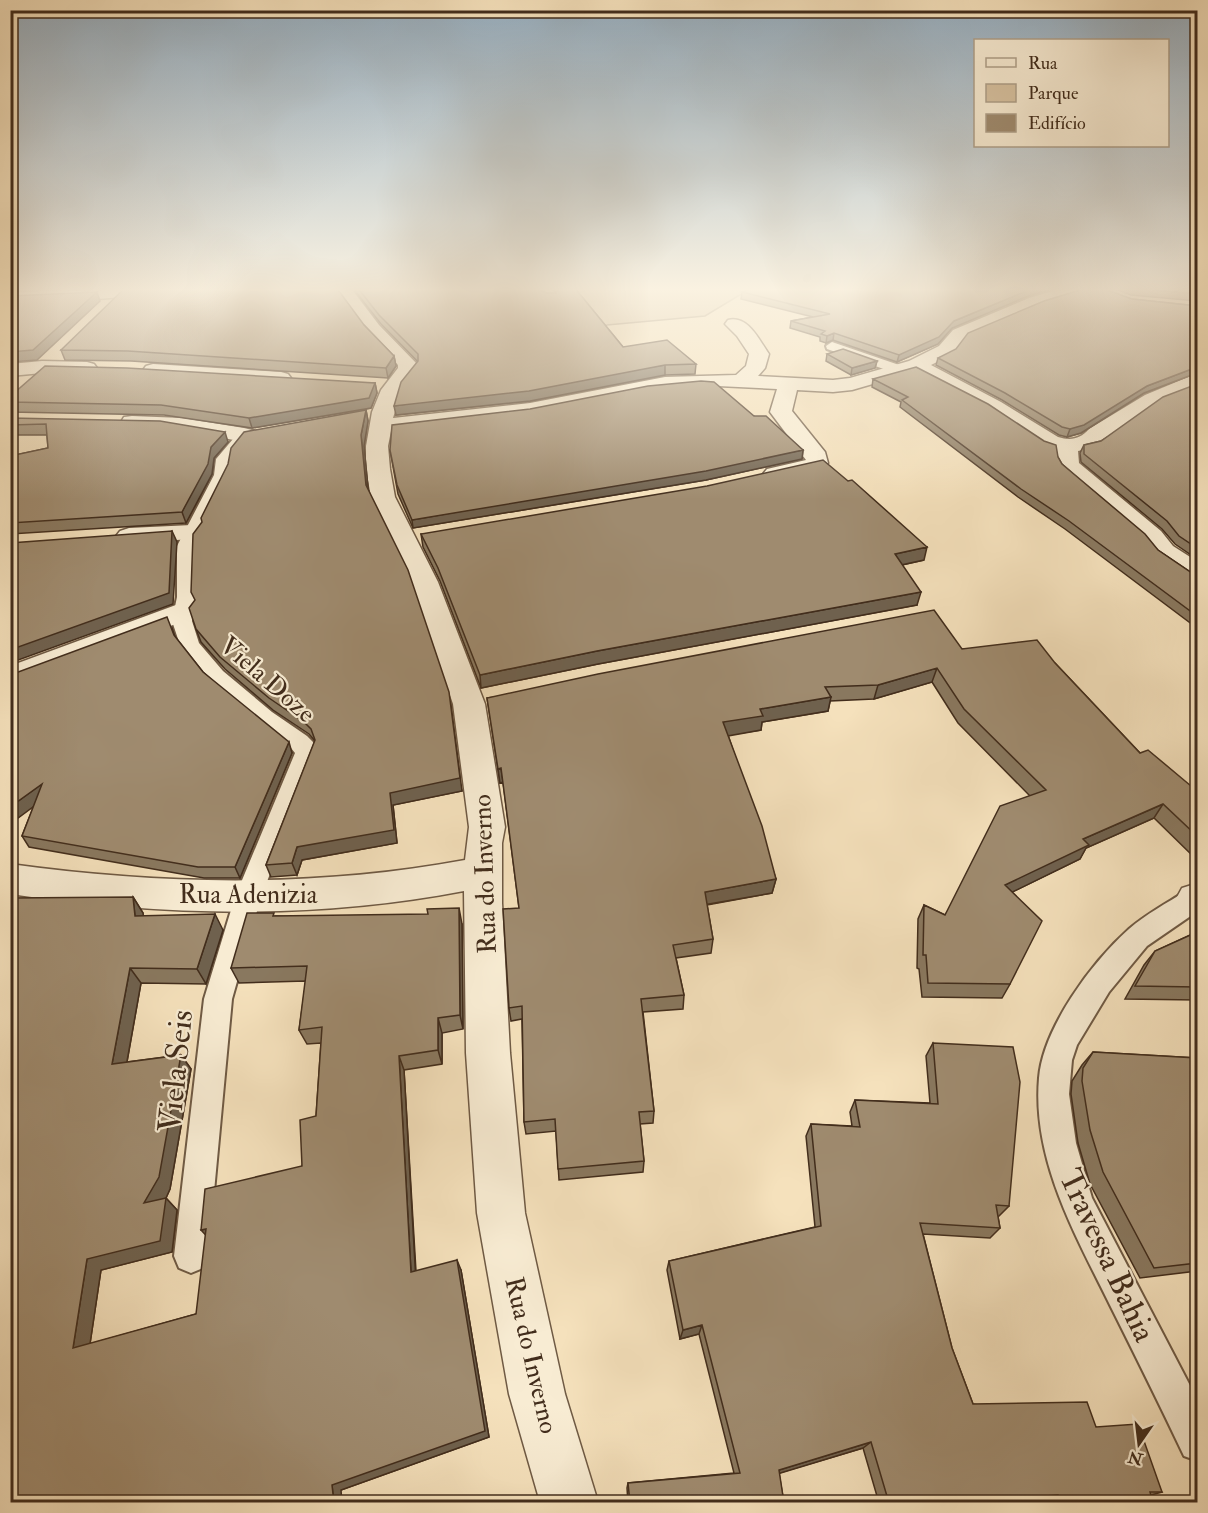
<svg xmlns="http://www.w3.org/2000/svg" width="1208" height="1513" font-family="'IM FELL Double Pica',serif">
<style>
.green{fill:#d7c2a1;stroke:#8c785e;stroke-width:1.5}
.lines{fill:none;stroke-linecap:round;stroke-linejoin:round}
.lane-casing{stroke:#6f5a44;stroke-width:4}
.street-casing{stroke:#6f5a44;stroke-width:3}
.lane{fill:#f8ecd3;fill-rule:evenodd}
.street{fill:#f8ecd3;fill-rule:evenodd}
.wall{fill:#89785f;stroke:#422d1c;stroke-width:1.5}
.shaded-wall{fill:#6f614e;stroke:#422d1c;stroke-width:1.5}
.building{fill:#9f8b6f;stroke:#422d1c;stroke-width:1.5}
.labels{text-anchor:middle;stroke-width:4.5;stroke-linejoin:round;paint-order:stroke}
.street-label{font-size:26px;fill:#422d1c;stroke:#f8ecd3}
.near-street-label{font-size:32px;fill:#422d1c;stroke:#f8ecd3}
</style>
<rect width="100%" height="100%" fill="#f5e1bc"/>
<filter id="stains"><feTurbulence type="fractalNoise" baseFrequency=".00333" numOctaves="4"/><feColorMatrix values="0 0 0 0 .2 0 0 0 0 .09 0 0 0 0 .02 0 0 0 .5 -.17"/></filter>
<radialGradient id="worn" r=".72"><stop offset=".6" stop-color="#630" stop-opacity="0"/><stop offset="1" stop-color="#630" stop-opacity=".3"/></radialGradient>
<path class="green" d="M599,287H753L705,316L607,325L593,337L540,303Z"/>
<g class="lines">
<g class="lane-casing">
<path id="lane" d="M832,342L905,367L907,370L905,373H895L827,349L826,346Z
M254,431L261,435L259,438L248,439L232,459L230,475L195,546V597L192,621L199,643L223,671L272,712L307,736L313,742L317,753L261,897L232,999L208,1256L203,1268L191,1273L179,1268L174,1256L204,999L235,897L295,753L291,748L256,722L209,681L180,645L172,621L177,597V546L214,475L216,459L239,432Z
M1195,888L1198,889V914L1195,913L1147,946L1109,992L1077,1045L1072,1060L1069,1094L1076,1143L1092,1198L1198,1401V1461L1184,1456C1160,1405 1135,1355 1110,1305C1075,1234 1032,1160 1039,1078C1043,1028 1092,962 1129,929C1146,914 1167,903 1186,891Z"/>
</g>
<g class="street-casing">
<path id="street" d="M111,287H163C151,300 34,302 10,303V293Z
M333,287H350L379,325L417,364L418,369L401,391L393,418L530,403L665,377L736,375L746,366L749,354L737,336L725,324L728,320C748,315 759,340 769,354L765,368L758,376L833,380L850,378L909,361L939,346L953,330L1029,298L1066,287H1093L1091,291L1041,306L965,338L953,354L931,365L1001,402L1058,437C1071,441 1080,439 1089,429L1145,395L1198,373V387L1159,403L1105,439L1097,447L1078,451L1079,463L1161,531L1173,546L1198,562V582L1189,580L1155,556L1143,541L1060,470L1057,465L1055,451L1042,447L987,410L914,372L852,390L833,392L797,390L792,411L825,452L828,463C821,474 780,482 767,479L763,474L767,469L806,460L770,412L777,389L718,386L665,389L530,415L391,431L388,446L390,469L395,497L438,582L485,704L505,827L502,843V903L510,1053L525,1213L565,1394L598,1502H540L509,1394L477,1213L466,1053L464,891C313,920 162,916 10,894V864C162,885 314,888 465,860L469,827L453,704L412,582L371,497L366,469V446L372,412L381,390L398,368V365L367,333Z
M42,361L87,362L94,364L97,368L94,372L87,374L42,373L10,376V364Z
M153,364L281,372L288,374L291,378L288,382L281,384L146,374L143,370L146,366Z
M132,416L182,418L244,428L252,430L255,435L252,440L244,442L182,430L124,427L121,422L124,417Z
M192,525L201,528L205,533L201,538L129,544L120,541L116,536L120,531L129,528Z
M184,602L194,605L198,611L194,617L10,687V666Z
M1198,883V914L1182,910L1176,899L1182,888Z"/>
</g>
<use href="#lane" class="lane"/>
<use href="#street" class="street"/>
</g>
<path class="wall" d="M10,287H69L10,291Z
M352,287H534L546,293H556L551,287H574L623,347L696,364L695,374L665,375L530,401L396,415L418,362L381,324Z
M758,287H1057L1028,296L952,328L938,344L897,362L833,340L826,343L820,341V337L790,328L791,321L813,317L741,299L742,292Z
M1110,287H1197V301L1131,295Z
M1132,299L1197,306V373L1144,393L1081,433L1067,437L1059,435L1002,400L936,365L938,358Z
M364,325L394,356L396,366L388,378L131,361L65,360L61,350Z
M827,354L877,361L875,368L851,375L826,361Z
M873,379L1058,457L1062,464L1158,550L1192,573L1197,574V628L1065,529L1018,497L900,407L901,402L872,387Z
M375,383L377,393L371,408L252,428L164,415L10,412V394Z
M1197,384V559L1175,544L1162,529L1081,462L1080,453L1084,445L1101,441Z
M366,410L368,421L364,446L368,489L462,791L393,805L397,843L302,860L297,875L271,877L266,865L315,741L309,734L273,710L225,669L201,642L196,629Z
M754,416L803,450L802,459L706,480L413,528L398,494L390,450Z
M10,418L228,442L214,458L212,474L186,523L10,534V456L48,448L47,435H10Z
M421,534L924,560L902,565L917,605L598,664L481,688L440,581L423,547Z
M172,628L175,637L203,672L292,753L240,878H204L29,847L22,836L33,808Z
M962,649L1055,663L1140,753L1197,791V860L1154,818L1086,848L1080,859L1012,892L1010,984L1002,998L922,997L919,969L917,968L918,919L924,905L945,915L1030,796L958,723L932,682L874,699L830,701L828,711L762,722L761,730L728,735L776,879L772,893L707,905L713,939L711,953L676,958L684,995L683,1009L643,1012L654,1111L653,1123L640,1124L644,1161L643,1172L559,1180L556,1131L526,1134L524,1122L522,1019L511,1021L509,1008L519,908L503,782L500,783L487,698Z
M133,897L143,913V916L223,930L206,984L141,983L127,1062L181,1055L191,1069L170,1189L166,1198L177,1210L172,1252L101,1270L90,1344L196,1314L302,1166L316,1116L321,1043L307,1044L299,1030L306,981L239,983L231,968L275,916L462,924L463,1029L442,1033V1064L404,1070L416,1271L461,1270L489,1437L341,1490L10,1503Z
M1197,932V1000L1125,999L1144,965L1155,951Z
M933,1043L1009,1206L998,1217L1000,1228L990,1238L923,1234L952,1348L973,1404L1096,1427L1162,1492L1151,1495L1153,1503H1046L1045,1500L1008,1503H1006V1500L985,1503H879L863,1448L779,1473L784,1503H628L627,1488L628,1483L734,1473L699,1334L680,1339L667,1270L669,1261L815,1227L806,1136L811,1124L852,1126L850,1112L855,1100L930,1103L926,1056Z
M1093,1052L1197,1058V1271L1140,1278L1090,1184L1078,1143L1071,1094L1072,1081L1082,1065Z"/>
<path class="shaded-wall" d="M1036,287H1057L1028,296L952,328L938,344L897,362L899,355L954,321Z
M97,292L100,301L37,360L10,362V352Z
M834,333L833,340L826,343L827,336Z
M394,356L396,366L388,378L386,368Z
M877,361L875,368L851,375L852,368Z
M665,365V375L530,401L396,415L394,406Z
M1197,367V373L1144,393L1081,433L1067,437L1070,429L1147,386Z
M12,368L16,378L10,383V369Z
M375,383L377,393L371,408L252,428L249,418Z
M366,410L368,421L364,446L369,497L366,485L361,435Z
M225,432L228,442L214,458L212,474L186,523L182,512L211,447Z
M803,450L802,459L706,480L413,528L412,520Z
M172,531L177,542L173,604L10,663V650Z
M927,547L924,560L892,567L895,554Z
M921,592L917,605L598,664L481,688L480,675L597,651Z
M937,668L932,682L874,699L878,685Z
M831,697L828,711L762,722L761,730L722,737L723,722L760,709Z
M451,705L462,791L393,805L397,843L302,860L297,875L292,863L297,847L390,793Z
M289,742L292,753L240,878L235,867Z
M501,768L503,782L500,783L498,769Z
M42,784L49,795L10,824V807Z
M1163,804L1154,818L1086,848L1080,859L998,899L1005,885L1083,839Z
M776,879L772,893L703,905L705,892Z
M133,897L143,913L145,931L135,916Z
M459,908L462,924L463,1029L460,1015Z
M215,914L223,930L206,984L197,969Z
M130,968L141,983L124,1078L112,1064Z
M438,1018L442,1033V1064L438,1050Z
M181,1055L191,1069L170,1189L166,1198L177,1210L172,1252L101,1270L88,1357L73,1348L87,1259L144,1203Z
M399,1056L404,1070L416,1282L411,1272Z
M206,1229L212,1242L201,1230Z
M457,1260L461,1270L489,1437L341,1490L342,1503H334L332,1485Z
M702,1325L699,1334L680,1339L683,1330Z
M871,1442L863,1448L774,1475L779,1470Z"/>
<path class="building" d="M138,287H336L364,325L394,356L386,368L128,351L61,350L124,289Z
M357,287H534L546,293H556L558,287H574L623,347L667,340L696,364L665,365L529,391L394,406L401,382L418,361V354L379,315Z
M758,287H1036L954,321L939,337L899,355L834,333L827,336L821,334L825,331L791,321L830,314L742,292Z
M1090,287H1099L1132,299L1197,306V367L1147,386L1084,425L1070,429L1062,427L1005,393L938,358L956,349L968,333L1044,301Z
M1132,287H1197V294L1134,288Z
M97,292L33,350L10,352V296Z
M843,349L877,361L852,368L827,354Z
M45,366L127,368L375,383L369,398L249,418L161,405L10,402V394L14,393Z
M916,367L988,404L1044,441L1056,445L1058,457L1062,464L1145,534L1158,550L1192,573L1197,574V616L1069,521L1021,489L902,400L908,397L873,379Z
M701,381L714,382L754,416H766L803,450L706,471L412,520L397,485L390,450L392,425L530,409L648,386Z
M1197,384V548L1179,536L1167,521L1084,454V445L1101,441L1163,397Z
M366,410L361,435L366,485L408,570L449,692L460,778L390,793L394,830L297,847L292,863L266,865L315,740L311,729L304,722L269,698L220,657L196,629L189,608L195,600L191,592L193,534L202,522L201,518L228,464L231,448L244,432Z
M10,418L160,421L225,432L211,447L208,464L182,512L10,523V456L48,448L46,424L10,425Z
M823,460L848,481L852,480L927,547L895,554L921,592L597,651L480,675L438,568L421,534L707,486Z
M172,531L169,593L10,650V543Z
M934,610L962,649L1037,640L1055,663L1140,753L1148,750L1197,791V836L1163,804L1083,839L1089,845L1005,885L1042,921L1010,984L928,983L926,955H923L924,905L945,915L1000,806L1046,790L964,709L937,668L878,685L825,687L831,697L760,709L763,716L723,722L762,826L776,879L705,892L713,939L673,945L684,995L641,999L654,1111L639,1112L644,1161L558,1169L555,1119L524,1122L522,1006L509,1008L503,909L519,908L501,768L498,769L487,698L598,674Z
M167,617L174,635L203,672L289,742L235,867H198L22,836L42,784L10,807V675Z
M133,897L135,916L215,914L197,969L130,968L112,1064L181,1055L159,1177L144,1203L166,1198L160,1241L87,1259L73,1348L196,1314L206,1229L201,1230L205,1189L302,1166L300,1120L316,1116L322,1027L299,1030L307,966L231,968L247,913H274L273,916L428,914L427,909L459,908L460,1015L438,1018V1050L399,1056L411,1272L457,1260L485,1431L332,1485L334,1503H10V898Z
M1197,932V987L1135,986L1155,951Z
M933,1043L1013,1047L1020,1082L1009,1206L996,1205L1000,1228L920,1223L952,1348L973,1404L1087,1402L1096,1427L1138,1424L1162,1492H1150L1153,1503H1060L1058,1495L1019,1498L1018,1496L958,1503H889L871,1442L779,1470L784,1503H630L628,1483L740,1473L702,1325L683,1330L669,1261L821,1226L811,1124L860,1127L855,1100L938,1104Z
M1093,1052L1197,1058V1263L1154,1268L1103,1172L1090,1130L1082,1081L1083,1068Z"/>
<linearGradient id="sky" x2="0" y2="1"><stop stop-color="#95aec1"/><stop offset="0.58" stop-color="#faf2e1"/><stop offset="1" stop-color="#faf2e1" stop-opacity="0"/></linearGradient>
<rect width="1208" height="499" fill="url(#sky)"/>
<g class="labels">
<g class="street-label">
<text transform="translate(268 679) rotate(41)" y="9">Viela Doze</text>
<text transform="translate(484 874) rotate(-92)" y="9">Rua do Inverno</text>
<text x="248" y="903">Rua Adenizia</text>
<text transform="translate(532 1355) rotate(77)" y="9">Rua do Inverno</text>
</g>
<g class="near-street-label">
<text transform="translate(175 1071) rotate(-84)" y="11">Viela Seis</text>
<text transform="translate(1108 1255) rotate(65)" y="11">Travessa Bahia</text>
</g>
</g>
<rect width="1208" height="1513" fill="none" stroke="#f5e1bc" stroke-width="36"/>
<rect x="12" y="12" width="1184" height="1489" fill="none" stroke="#422d1c" stroke-width="3"/>
<rect x="18" y="18" width="1172" height="1477" fill="none" stroke="#422d1c" stroke-width="1.5"/>
<rect x="974" y="39" width="195" height="108" fill="#f8ecd3" stroke="#afa08a" stroke-width="1.5"/>
<rect x="986" y="58" width="30" height="9" fill="#f8ecd3" stroke="#afa08a" stroke-width="1.5"/>
<text x="1028" y="69" font-size="18" fill="#422d1c">Rua</text>
<rect x="986" y="84" width="30" height="18" fill="#d7c2a1" stroke="#afa08a" stroke-width="1.5"/>
<text x="1028" y="99" font-size="18" fill="#422d1c">Parque</text>
<rect x="986" y="114" width="30" height="18" fill="#9f8b6f" stroke="#afa08a" stroke-width="1.5"/>
<text x="1028" y="129" font-size="18" fill="#422d1c">Edifício</text>
<g transform="translate(1139 1444) rotate(194)" stroke="#f8ecd3" stroke-width="4.5" paint-order="stroke">
<path d="M0-4.5L10 22L0 15L-10 22Z" fill="#422d1c"/>
<text y="-9" font-size="16" font-weight="bold" text-anchor="middle" fill="#422d1c">N</text>
</g>
<rect width="100%" height="100%" filter="url(#stains)"/>
<rect width="100%" height="100%" fill="url(#worn)"/>
</svg>
